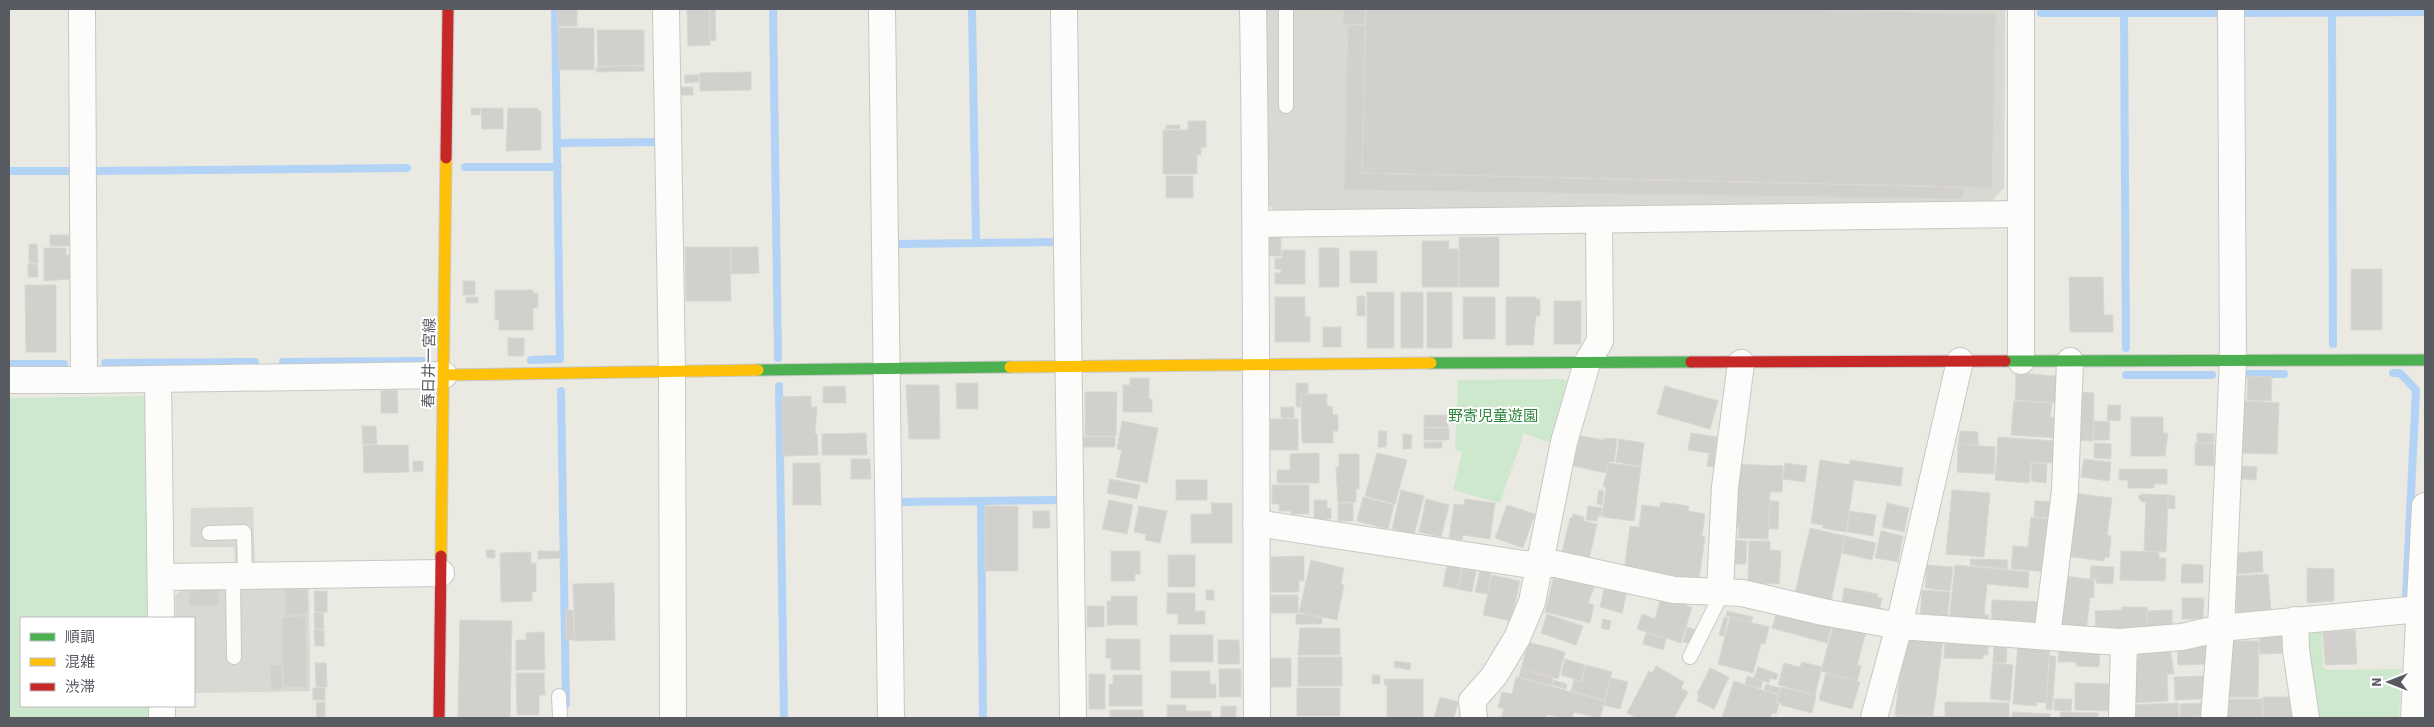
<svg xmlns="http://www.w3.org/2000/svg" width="2434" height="727" font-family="'Source Sans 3','Noto Sans JP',sans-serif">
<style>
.industrial{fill:#d9d8d2}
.green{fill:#cee8ce}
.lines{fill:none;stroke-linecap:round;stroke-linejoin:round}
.stream{stroke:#b3d3f6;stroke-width:8}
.building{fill:#d1d0cc;stroke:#d9d7d2}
.lane-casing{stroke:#c7c8c6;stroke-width:16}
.street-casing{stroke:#c7c8c6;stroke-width:28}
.fast-casing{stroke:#c8c8c7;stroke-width:13}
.slow-casing{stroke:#c8c8c7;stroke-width:13}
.jam-casing{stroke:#c8c8c7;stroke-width:13}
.lane{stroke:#fcfcfb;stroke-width:14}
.street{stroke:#fcfcfb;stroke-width:26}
.fast{stroke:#4caf50;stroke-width:11}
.slow{stroke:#ffc107;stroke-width:11}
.jam{stroke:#c62828;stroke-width:11}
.labels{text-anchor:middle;stroke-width:4;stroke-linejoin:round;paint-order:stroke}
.street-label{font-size:15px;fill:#585b62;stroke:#fff}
.park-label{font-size:15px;fill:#2c8539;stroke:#fff}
</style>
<rect width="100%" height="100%" fill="#eae9e2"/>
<path class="industrial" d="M1263,9H2005L2004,188L1989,204L1275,211L1265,201Z
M253,507L255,565H235L234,547H190L191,508Z
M309,587L310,691L194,693V618H176L175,595L184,588Z"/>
<path class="green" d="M1564,379L1571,388L1553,444L1524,433L1500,503L1453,490L1462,452L1455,450L1458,380Z
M143,396L150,403L154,618H21V706H155V718H9V398Z
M2322,631L2323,667L2327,670L2402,669L2399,718H2313L2304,634Z"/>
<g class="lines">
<path class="stream" d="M773,9L778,358
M972,9L976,243
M2041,13H2219
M2124,13L2126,348
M2246,13L2423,12
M2332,17L2333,344
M557,143L655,142
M465,167H558
M9,171H74
M94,171L407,168
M896,244L1055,242
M531,360L560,359L555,9
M283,362L424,361
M105,363L255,362
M9,364H64
M2393,373H2400L2416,390L2406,596
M2248,374H2284
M2126,375H2212
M779,386L784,718
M561,391L566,704
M981,501L983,718
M899,502L1060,500"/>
</g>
<path class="building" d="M557,9H577V26H558Z
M687,9H709L710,45L688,46Z
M710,9H715L716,40L710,41Z
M1343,9H1365V24H1343Z
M1366,9H1794L1996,14L1992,188L1362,173Z
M1348,25L1365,26L1362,173L1964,187L1963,199L1344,190Z
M558,28H594V70H559Z
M597,30H644V65L598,66Z
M644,66V71L596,72V67Z
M751,72V90L700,91V73Z
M685,75H699V82L685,83Z
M678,87H693V95H678Z
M471,108H480V115H471Z
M481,108H503V129H482Z
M508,108H538V111H541V150L506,151Z
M1188,121H1206V147H1201V155H1197V174H1163V130H1188Z
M1166,125H1180V129H1166Z
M1166,176H1193V198H1166Z
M50,235H69V246H50Z
M1268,237H1281V256H1268Z
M1459,237H1499V287H1459Z
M1422,241H1449V249H1458V287H1422Z
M29,244H37L38,263H29Z
M685,247H730L731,301H686Z
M731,247H758L759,273L731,274Z
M44,248H66V255H69L70,279L44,281Z
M1319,248H1339V287H1319Z
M1282,250H1305V284H1275V273H1281V269H1275V258H1282Z
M1350,251H1377V283H1350Z
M28,264H37L38,277H28Z
M2351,269H2382V330H2351Z
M2069,277H2103L2104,315H2113V332H2070Z
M463,281H475V295H463Z
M25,285H56V352H26Z
M495,290H533V293H538V308H533V330H499V319L495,320Z
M1367,292H1394V348H1367Z
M1401,292H1423V348H1401Z
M1427,292H1452V348H1427Z
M1357,296H1365V316H1357Z
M466,297H478V303H466Z
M1275,297H1305V317H1310V342H1275Z
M1463,297H1495V339H1463Z
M1506,297H1536V299H1540V316H1536L1533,345H1506Z
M1554,301H1581V344H1554Z
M1323,327H1341V347H1323Z
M508,338H524V356H508Z
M2016,373L2058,376L2056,403L2015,400Z
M2248,376L2272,377L2271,401L2247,400Z
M1130,378H1149V399H1152V412H1123V385H1130Z
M956,383H978V409H957Z
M1296,383H1308V394H1301V407H1296Z
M906,385H939L940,439H909Z
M845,386L846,403H823V387Z
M1665,386L1718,401L1710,429L1657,414Z
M397,390L398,413H381V391Z
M1085,392H1117L1116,436H1085Z
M2076,392L2094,393L2093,441L2071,440Z
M1301,394H1327V406H1332L1333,415H1338V431H1333V443H1302Z
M811,396V407H817L815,434H817L818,455L783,456L782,397Z
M2014,401L2052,403L2050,417L2057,418L2056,438L2011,435Z
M2243,401L2279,403L2277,454L2241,453Z
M2108,405H2121L2120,421L2107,420Z
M1281,407H1294V418H1281Z
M1424,415H1448V427H1424Z
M2131,417H2163V433H2168L2165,456H2131Z
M1270,419H1298V450H1270Z
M1122,421L1158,428L1147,483L1116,477L1122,450L1117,449Z
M2094,421L2110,422L2109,440H2094Z
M362,426H376L377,444H363Z
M1424,428H1449V440H1424Z
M1379,431H1387L1386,447H1378Z
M1960,431L1978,432V445L1958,444Z
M866,433L867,455H822V434Z
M1691,433L1717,437L1715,454L1688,450Z
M2197,433L2214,434V443H2197Z
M1403,434L1412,435L1411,449H1403Z
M1580,436L1604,440L1605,438L1617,439L1614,462H1609L1606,473L1573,466Z
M1083,437H1115V447H1083Z
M1998,437L2055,441L2054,463L2031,462L2029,483L1995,480Z
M1619,439L1644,443L1641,466L1616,462Z
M1424,442H1442V448H1424Z
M2094,443L2111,444V459L2094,458Z
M2195,443L2214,444V466L2195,465Z
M1958,444L1995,447L1994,474L1957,472Z
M363,445H408L409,472L364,473Z
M1319,453V483H1277V470H1290V454Z
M1377,453L1407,460L1395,504L1365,496Z
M1709,453L1724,455L1722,468L1707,466Z
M1339,454H1359V489H1356V502H1338L1336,467H1339Z
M851,459H870L871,479H851Z
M2084,459L2111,462L2109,481L2081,477Z
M1820,460L1850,465V460L1903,468L1901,486L1854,480L1846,532L1822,528L1823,525L1811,523Z
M413,461H423V471L413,472Z
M793,463H820L821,505H793Z
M1609,463L1641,467L1634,521L1602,517L1606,487H1603Z
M1785,463L1807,466L1805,482L1783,479Z
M2032,463L2047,464L2046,483L2031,481Z
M1733,464L1783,466L1782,492H1770L1768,539L1738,538L1739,527H1731Z
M2240,466L2257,467L2256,480L2240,479Z
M2119,469H2167V484H2154V488H2128V480H2119Z
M1110,479L1140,485L1137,499L1107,493Z
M1176,480H1207V500H1176Z
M1272,485H1309V514H1291V511H1279V504H1272Z
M1401,490L1424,496L1414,535L1392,529Z
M1599,490L1604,491L1602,505L1597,504Z
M1952,490L1990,493L1984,557L1946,554Z
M2073,493L2112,498L2107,535L2111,536L2109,558L2105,557L2104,561L2065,556Z
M2142,494L2168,495L2166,552L2144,551L2146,502H2142L2138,497Z
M2168,495L2175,496V509L2168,508Z
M1363,497L1394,505L1388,529L1357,521Z
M1426,499L1449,505L1441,537L1419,532Z
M1465,499L1495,503L1490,539L1463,535L1462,540L1449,538L1454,504L1464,505Z
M1109,500L1133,505L1127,534L1102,529Z
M1314,500H1327V508H1331V519H1314Z
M1770,501H1779L1778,529H1769Z
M2035,501L2055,502L2054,518L2034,517Z
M1661,502L1689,506L1688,511L1705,514L1702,536L1705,537L1699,580L1681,577L1680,583L1624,572L1630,526L1639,527L1642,505L1660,507Z
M1211,503H1232V543H1191V514H1212Z
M1338,503H1353V521H1338Z
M1887,503L1909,508L1904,532L1882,527Z
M1507,505L1535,514L1523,548L1495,538Z
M985,506H1018V571H985Z
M1139,506L1167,511L1160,543L1145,540L1146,534L1134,532Z
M1588,506L1602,508L1601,517L1598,516L1597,521L1586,520Z
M1033,511H1049L1050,528H1033Z
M1850,511L1876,515L1873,536L1847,532Z
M1573,514L1584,517L1583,521L1597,524L1589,559L1562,553L1570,518H1572Z
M2031,517L2053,520L2048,572L2011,569L2013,546L2028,547Z
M1810,528L1845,536L1831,601L1795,593Z
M1881,531L1903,536L1898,562L1875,558Z
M1845,536L1876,543L1872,560L1842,553Z
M1731,540L1747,541L1746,564H1730Z
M1749,541H1770V550L1781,551L1779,584L1748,583Z
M486,550H495V558H487Z
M538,551H560V558L538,559Z
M1111,551H1140V574H1135V581H1111Z
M2121,551L2159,552V558H2166L2165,581L2120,580Z
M2262,551L2263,572L2237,574L2235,553Z
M531,552V563H536V592H532V601L501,602L500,553Z
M1168,555H1195V587H1168Z
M1304,556V581H1299V592H1271V557Z
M1971,559L2007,560L2008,569L1970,565Z
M1311,560L1344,568L1341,584L1344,585L1337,620L1299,612Z
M2182,564L2203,565V583H2181Z
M1447,565L1462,568L1457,589L1443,586Z
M1927,565L1953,567L1950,591L1925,588Z
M1955,565L2029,572L2028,588L1987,584L1984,615H1989L1987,626L1949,622Z
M2091,566L2114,567L2113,584L2096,583V579H2090Z
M1463,568L1476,571L1472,592L1458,589Z
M2307,568L2334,569V601L2309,603L2307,601Z
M1480,570L1491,573L1487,594L1475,592Z
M1555,571L1595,585L1588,603L1594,605L1590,623L1545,612Z
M2268,574L2271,612L2237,615L2235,576Z
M1492,575L1520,581L1511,621L1483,615Z
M2058,575L2094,580V598L2090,597L2086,631L2052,627Z
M1606,581L1628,587L1622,613L1600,607Z
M614,583L615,640L575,641L573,584Z
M1844,588L1878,594L1877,597L1882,598L1880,608L1884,609L1883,617L1841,610Z
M219,589V605L189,606V590Z
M307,589L308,614L285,615V590Z
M1206,590H1214V600H1206Z
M1922,590L1950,592L1947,623L1920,620Z
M314,591H327V612H315Z
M1167,593H1195V611H1205V624H1178V614H1167Z
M1662,594L1687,602L1686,606L1692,607L1681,643L1637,629L1642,614L1655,619Z
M1271,595H1298V613H1271Z
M1111,596H1137V625H1107V601H1111Z
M2182,598H2204L2203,619H2182Z
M1992,600L2042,602L2040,629L1991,627Z
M1087,606H1104V627H1087Z
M2122,607H2147V634L2096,635L2095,611L2122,610Z
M566,610H573L574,640H566Z
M2172,610V631H2148L2147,611Z
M1727,611L1753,617L1751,622L1726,616Z
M1777,611L1832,625L1827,643L1772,628Z
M314,613H323L324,629H315Z
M1296,614H1306L1322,618V624H1296Z
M1547,614L1583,626L1576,645L1541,633Z
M306,616L307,687H283L282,617Z
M1724,617L1728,618L1724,636L1719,635Z
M1730,617L1769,627L1765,644L1761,643L1753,673L1718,664Z
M1603,619L1611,621L1609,630L1601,628Z
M460,620L512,621L510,718H458Z
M1834,623L1866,632L1857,665L1861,666L1857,681L1821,671Z
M1687,627L1696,630L1691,644L1683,642Z
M1300,628H1340V655H1298Z
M314,630H324V646H315Z
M2355,630L2357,664L2325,665L2323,632Z
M544,632L545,670H516V640H526V633Z
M1646,633L1666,639L1663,650L1643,644Z
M1170,635H1213V662H1170Z
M2287,635V653L2260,654L2259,636Z
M1905,636L1943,641L1933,716L1895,715Z
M1945,638H1988V655H1983V659L1944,658Z
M1106,639H1140V670H1111V658H1106Z
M1218,640H1239L1240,664H1218Z
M2223,641H2259L2258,697H2223Z
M1528,642L1565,652L1558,679L1521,669Z
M2018,642L2050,645L2046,703L2037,702L2036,706L2013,704Z
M2209,644L2210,664L2178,665L2177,646Z
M1994,646L2007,647L2006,663L1993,662Z
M2059,647L2100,648L2099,667L2076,666V662H2058Z
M2170,647L2174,674H2167L2168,701L2131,703L2129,660L2138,659V652Z
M2050,656L2056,657L2052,710L2046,709Z
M1298,657H1342V686H1298Z
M1270,658H1291V687H1270Z
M1565,659L1585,665L1581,681L1561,675Z
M1395,661L1411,663L1410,670L1394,667Z
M1802,662L1822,667L1815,695L1778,685L1784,663L1800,667Z
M315,663H326L327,687H316Z
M1993,663L2013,665L2010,701L1990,699Z
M270,665H282L283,689H271Z
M1586,665L1612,672L1604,700L1571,691L1574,680L1582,682Z
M1656,666L1684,682L1681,688L1688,692L1674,718H1637L1627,713L1649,671L1652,673Z
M1758,667L1778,674L1776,680L1770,678L1769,683L1754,678Z
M1710,668L1729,677L1714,709L1697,701L1699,695L1697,694Z
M1219,669H1241V697H1219Z
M1521,669L1553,678L1551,686L1519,677Z
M1171,671H1210V684H1216V698H1171Z
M516,673H544L545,695H539V715H517Z
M1826,673L1860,682L1852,709L1819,700Z
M1089,674H1105V709H1089Z
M1113,675H1142V706H1109V684H1113Z
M1372,675H1380V684H1372Z
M1747,676L1763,681L1761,688L1745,684Z
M2205,676L2206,699L2175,700L2174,677Z
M1516,677L1605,701L1600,718L1574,712L1572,718L1547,715L1546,718H1501L1504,709L1498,707L1502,692L1512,694Z
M1611,678L1628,682L1620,709L1604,705Z
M1384,679H1423V718H1387V685H1384Z
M1553,680L1567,684L1566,689L1552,685Z
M1734,681L1778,695L1776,703L1779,704L1776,714L1772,713L1770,718H1722Z
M2075,683L2111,684L2112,711L2075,710Z
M1766,684L1780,688L1779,694L1764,690Z
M1781,687L1816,696L1812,713L1781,705V703L1777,702Z
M313,688H325V700H313Z
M1297,688H1340V716H1297Z
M1440,697L1458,702L1454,718H1434Z
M2263,697H2296V718H2263Z
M2054,699H2072L2071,711L2054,710Z
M2221,699H2262V718H2227Z
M316,702H325V718H317Z
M1945,702L2009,703V718H1945Z
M2178,703L2179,718H2128V705Z
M2208,703V715L2180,718V704Z
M1167,705H1186V711H1211V718H1167Z
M1221,706H1236V718H1221Z
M1110,710H1143V718H1110Z
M2012,712L2050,714V718H2012Z
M2060,712L2098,713V717L2102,718H2060Z
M1896,716L1944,717V718H1896Z"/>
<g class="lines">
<g class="lane-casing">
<path id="lane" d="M1286,106V9
M209,533L244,532L245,576
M233,576L234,657
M1690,657L1723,591
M559,696L560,718"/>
</g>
<g class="street-casing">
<path id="street" d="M82,9L84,380L444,375
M666,9L672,372L673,718
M882,9L891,718
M1064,9L1073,718
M1253,9C1257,245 1256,482 1257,718
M1257,224L2021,214
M2021,361V9
M158,379L161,618
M9,380H84
M1256,523L1524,564H1556L1674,590L1742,593L1823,612L1899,626L2119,642L2182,637L2221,628L2420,609
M161,577L441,573
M1720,591L1725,487L1741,363
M2295,620L2296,650L2306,718
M2047,636L2065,490L2070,361
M162,706V718
M1474,718L1472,701L1494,676L1517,638L1532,602L1564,442L1587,363L1600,341L1599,220
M1874,718L1899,626L1960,361
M2122,718L2124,642
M2214,718L2221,628L2233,360L2231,9
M2414,718L2425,506"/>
</g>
<g class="fast-casing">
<path id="fast" d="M2005,361L2425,360
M1431,363L1691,362
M758,370L1010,367"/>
</g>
<g class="slow-casing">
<path id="slow" d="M1010,367L1431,363
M444,375L758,370
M441,556L446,158"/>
</g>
<g class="jam-casing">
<path id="jam" d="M446,158L448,9
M1691,362L2005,361
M439,718L441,556"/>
</g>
<use href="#lane" class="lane"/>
<use href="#street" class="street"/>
<use href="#fast" class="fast"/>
<use href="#slow" class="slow"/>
<use href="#jam" class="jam"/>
</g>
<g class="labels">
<g class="street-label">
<text transform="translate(429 363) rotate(-89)" y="5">春日井一宮線</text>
</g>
<g class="park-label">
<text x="1493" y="421">野寄児童遊園</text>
</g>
</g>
<rect width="2434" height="727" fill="none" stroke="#585b62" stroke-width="20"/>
<rect x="20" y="617" width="175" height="90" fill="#ffffff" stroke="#bcbdc0"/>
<rect x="30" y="633" width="25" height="8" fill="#4caf50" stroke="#bcbdc0"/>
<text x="65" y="642" font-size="15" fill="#585b62">順調</text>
<rect x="30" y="658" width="25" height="8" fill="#ffc107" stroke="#bcbdc0"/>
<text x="65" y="667" font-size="15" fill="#585b62">混雑</text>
<rect x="30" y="683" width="25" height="8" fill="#c62828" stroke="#bcbdc0"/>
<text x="65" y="692" font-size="15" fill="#585b62">渋滞</text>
<g transform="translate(2389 682) rotate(270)" stroke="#ffffff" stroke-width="4" paint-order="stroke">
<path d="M0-4L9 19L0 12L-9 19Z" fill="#585b62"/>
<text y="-8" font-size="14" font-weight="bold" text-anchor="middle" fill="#585b62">N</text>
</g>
</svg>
